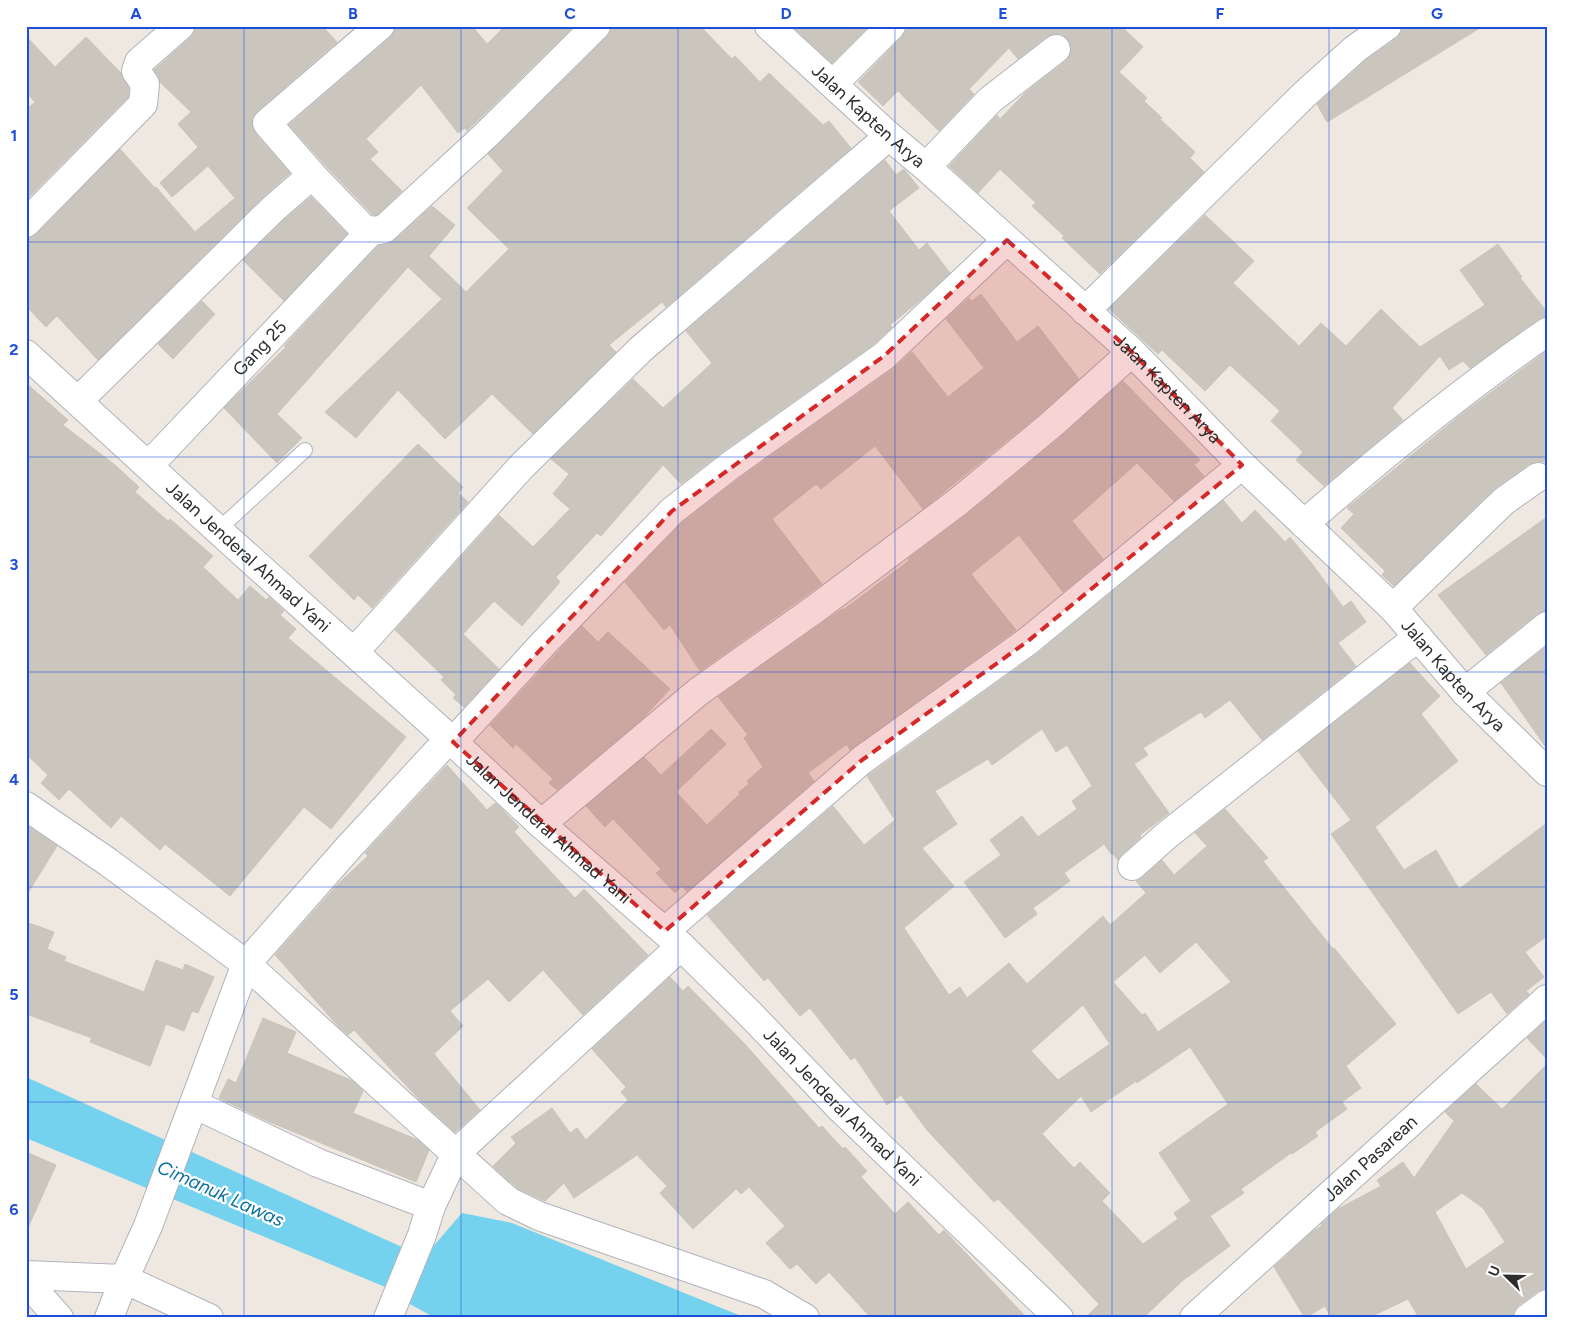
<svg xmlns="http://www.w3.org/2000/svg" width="1573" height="1344" font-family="Figtree,sans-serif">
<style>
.water{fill:#75d2ef}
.building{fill:#cac6be;stroke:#cac4b9;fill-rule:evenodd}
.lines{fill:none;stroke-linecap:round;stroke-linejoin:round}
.service-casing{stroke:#b0b3bd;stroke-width:16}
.minor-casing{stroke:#b0b3bd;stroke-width:30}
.tertiary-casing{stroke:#b0b3bd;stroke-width:30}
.secondary-casing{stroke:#b0b3bd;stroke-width:30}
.service{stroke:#fff;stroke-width:14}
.minor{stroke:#fff;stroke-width:28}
.tertiary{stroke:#fff;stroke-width:28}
.secondary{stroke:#fff;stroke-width:28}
.marked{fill:#d62828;fill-opacity:0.2;stroke:#d62828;stroke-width:4;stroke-dasharray:10 6;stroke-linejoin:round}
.grid{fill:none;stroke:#1d4ed8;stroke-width:1;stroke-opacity:0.55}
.labels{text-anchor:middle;stroke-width:4.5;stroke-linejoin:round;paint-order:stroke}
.street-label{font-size:18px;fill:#2d2d2d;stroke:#fff}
.water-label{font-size:19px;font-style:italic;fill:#0e72a0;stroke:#fff}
.neatline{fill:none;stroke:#1d4ed8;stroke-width:2}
.grid-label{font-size:16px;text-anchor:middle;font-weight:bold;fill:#1d4ed8}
</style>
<rect width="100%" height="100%" fill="#eee8e0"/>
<path class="water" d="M26,1077L424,1257L462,1213L512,1223L746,1318H430V1315L406,1302L407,1296L26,1138Z"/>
<path class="building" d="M195,26H322L337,42L257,111L252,117V125L255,133L290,173L262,198L98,360L57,316L46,327L26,306V238H31L37,234L120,149L155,188L156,187L195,232L235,198L208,166L172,197L160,183L198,147L178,124L191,112L159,81L154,70L190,38L195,31Z
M396,26H472L487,44L505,26H574L467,131L465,128L458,133L421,85L366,139L378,152L370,159L402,191L377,215H373L324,164L289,125L390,38Z
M611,26H700L732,59L735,56L760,82L769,73L823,125L829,121L851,148L666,307L662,302L609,345L616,352L533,434L492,394L445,439L398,390L356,438L325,412L442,299L408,267L277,414L302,438L277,463L224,408L286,347L284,346L378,246L388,244L395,240L432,206L455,225L429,256L466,292L509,249L467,208L503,171L488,154L607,37L611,31Z
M792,26H869L832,63Z
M906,26H1121L1143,47L1119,72L1147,98L1144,101L1162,118L1160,119L1195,152L1190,158L1204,172L1100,274L1062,238L1064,236L1032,206L1036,203L1000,169L978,193L949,166L997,115L1000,119L1026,92L1066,61L1070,55L1071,47L1068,39L1061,34H1053L1046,37L1018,59L1009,48L969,89L974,94L939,131L898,91L883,106L858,82L902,37L906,30Z
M1402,26H1483L1327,122L1317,104L1365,61L1396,39L1401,33Z
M26,36L55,67L86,37L121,73L129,88L128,97L26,200V110L35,102L26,92Z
M885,160L896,175L904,169L919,188L889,211L919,250L927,243L950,273L918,302L890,325L892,327L874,344L722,452L681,484L663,465L601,536L597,533L556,577L560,582L522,626L494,601L463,634L499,669L464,707L453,698L456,695L441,680L444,677L395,630L499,515L533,547L570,509L553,494L569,474L551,459L633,379L663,408L712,363L686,331Z
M311,197L347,234L284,301L243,260L284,220Z
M1205,215L1254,261L1233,283L1299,346L1321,323L1346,346L1381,309L1420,347L1485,305L1460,270L1498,244L1522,277L1520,278L1547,312V317L1538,319L1470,368L1463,361L1449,370L1440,356L1392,408L1403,420L1324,486L1296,460L1303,452L1271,421L1280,411L1230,365L1205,391L1162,350L1158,354L1109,309Z
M981,294L1017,342L1038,326L1079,379L1042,412L923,509L875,446L821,489L816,484L772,519L822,584L700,671L670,625L664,630L625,582L682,523L740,478L893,369L912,352L948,397L984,368L946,319L969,298L972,301Z
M202,301L215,314L173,359L158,344Z
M1547,351V460L1543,462H1536L1529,464L1493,490L1394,586L1382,575L1385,571L1341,528L1354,514L1347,508L1463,413Z
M1123,381L1200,460L1194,465L1204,476L1174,501L1137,463L1072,521L1103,559L1063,592L1019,535L971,574L1016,630L850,750L847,744L808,773L814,781L687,892L682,886L675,893L656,873L661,869L613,819L605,827L586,806L644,757L661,775L711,729L726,744L676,792L707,825L740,794L739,792L749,784L747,781L763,767L744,738L748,735L718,697L842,609L843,610L910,560L908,559L969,513L1062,436Z
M26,383L68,420L63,425L115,465L139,487L135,492L168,521L170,519L213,556L203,567L238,600L250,586L266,600L269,597L284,611L280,615L296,629L288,638L406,737L331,829L304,807L230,896L165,844L160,850L121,816L111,828L69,789L59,800L41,783L48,775L26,754Z
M418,444L463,487L458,493L468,502L372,608L358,595L354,600L309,556Z
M1223,500L1242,523L1255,510L1285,542L1290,537L1313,565L1343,607L1351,601L1366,622L1338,643L1356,666L1262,740L1230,700L1205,718L1201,712L1143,748L1148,755L1134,764L1169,813L1140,835L1141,837L1122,854L1118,860L1112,853L1111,854L1104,844L1064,873L1070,881L1033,908L1037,914L1005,938L964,882L1001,855L990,840L1022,816L1038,837L1077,809L1072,801L1092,786L1067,745L1056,752L1042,729L992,765L988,759L935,791L957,824L922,848L954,886L904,928L949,995L960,987L967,998L1009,963L1027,984L1103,916L1110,925L1146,893L1136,881L1142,878L1162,860L1174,875L1207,846L1195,833L1225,809L1268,858L1263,861L1333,949L1334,948L1396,1024L1346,1066L1361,1088L1342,1102L1347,1109L1315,1132L1318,1136L1292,1154L1291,1153L1241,1189L1244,1193L1210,1216L1230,1246L1182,1281L1143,1318H1085L1099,1304L1050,1252L998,1199L994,1202L927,1130L901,1095L887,1105L855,1057L851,1060L810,1008L800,1016L768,978L764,981L707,915L833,806L864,845L895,820L867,776L1038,653ZM1196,942L1231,982L1158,1032L1145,1013L1142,1015L1113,982L1145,955L1160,973ZM1083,1005L1110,1044L1058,1080L1031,1051ZM1190,1047L1228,1104L1159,1153L1191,1201L1174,1213L1178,1219L1143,1244L1102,1201L1110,1193L1080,1162L1074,1168L1042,1134L1081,1096L1091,1112L1136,1081L1137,1083Z
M1547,517V611L1537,614L1486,655L1438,595Z
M582,626L598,642L608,632L670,689L642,719L557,790L549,783L553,779L516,744L513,748L490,725Z
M1547,646V749L1501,683Z
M1410,663L1440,696L1421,714L1458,761L1375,827L1404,870L1436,850L1459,889L1547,823V936L1525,952L1544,977L1526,991L1529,994L1507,1014L1491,992L1458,1014L1331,834L1351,820L1298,751Z
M447,765L487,810L495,803L498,805L519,827L514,832L575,898L584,889L648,955L583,1015L543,970L509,1002L488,979L450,1011L463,1026L434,1054L480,1110L455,1132L418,1098L354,1030L348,1035L338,1026L275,955L339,883L368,856L365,853Z
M26,825L57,846L26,896Z
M26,922L54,932L47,949L66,957L64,961L144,992L156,960L183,970L185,964L214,977L198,1013L192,1011L184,1031L166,1024L150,1066L90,1042L92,1038L26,1014Z
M670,977L683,991L688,986L743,1042L819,1128L822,1126L843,1149L845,1147L867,1171L861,1177L895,1214L908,1202L939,1235L944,1230L1027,1318H871L829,1272L816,1284L797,1264L790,1269L766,1243L785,1226L749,1187L741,1194L736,1189L693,1229L660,1193L667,1186L637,1155L574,1198L564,1183L545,1201L517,1188L495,1168L493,1166L516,1143L511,1137L552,1108L570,1133L577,1128L586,1140L628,1100L621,1092L626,1087L592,1049Z
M263,1018L296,1032L287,1053L353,1081L363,1091L353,1113L418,1140L429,1150L416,1182L265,1120L219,1098L228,1079L236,1083Z
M1547,1020V1059L1527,1038Z
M1547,1064V1289L1538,1291L1519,1305L1514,1311L1513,1318H1419L1408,1299L1368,1318H1331L1325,1306L1305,1318L1274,1267L1313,1231L1322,1226L1321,1224L1338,1209L1381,1186L1377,1180L1403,1162L1414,1178L1454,1121L1445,1112L1476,1084L1502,1109ZM1462,1193L1483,1208L1505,1242L1466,1269L1435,1212Z
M26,1152L56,1165L26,1232Z"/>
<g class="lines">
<g class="service-casing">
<path id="service" d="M218,530L305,450"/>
</g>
<g class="minor-casing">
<g id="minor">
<path d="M380,26L267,123L312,175L362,227C369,232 376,231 384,229L485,136L596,26"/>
<path id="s1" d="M769,26L889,136L926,167L1132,352L1242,465L1393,608L1465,692L1547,772"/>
<path d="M833,84L891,26"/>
<path d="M926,167L990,100L1056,49"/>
<path d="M26,223L143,104L145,84L136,71L139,62L180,26"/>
<path d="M1085,311L1306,93L1355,49L1387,26"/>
<path d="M78,401L273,209L312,175"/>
<path id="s2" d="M149,465L371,231"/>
<path d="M1304,524C1382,456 1462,390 1547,332"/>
<path d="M1393,608L1504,501L1538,477"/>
<path d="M354,652L521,467L641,349L889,136"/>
<path d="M1465,692L1547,626"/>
<path d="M453,742L543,644L672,511L731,465L884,356L1007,240"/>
<path d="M26,806L108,862L246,964L508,1201L539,1216L764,1294L805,1318"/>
<path d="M541,824L698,692L815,609L959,501L1052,424L1132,352"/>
<path d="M1132,866L1167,835L1418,637"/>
<path d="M665,931L862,760L1028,641L1242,465"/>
<path d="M194,1104L318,1163L431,1206"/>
<path d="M109,1318L124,1279L148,1226L246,964L349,847L449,739"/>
<path d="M388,1318L422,1235L431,1206L456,1153L681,946"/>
<path id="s3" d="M1194,1318L1547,999"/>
<path d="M1528,1318L1547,1304"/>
</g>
</g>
<g class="tertiary-casing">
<path id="tertiary" d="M26,1275L124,1279L209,1318
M26,1281L59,1318"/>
</g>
<g class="secondary-casing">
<g id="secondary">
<path id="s4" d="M26,354L218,530L453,742L541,824L681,946L750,1014L842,1110L1059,1318"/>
</g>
</g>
<use href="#service" class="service"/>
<use href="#minor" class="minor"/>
<use href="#tertiary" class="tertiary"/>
<use href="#secondary" class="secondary"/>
</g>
<path class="marked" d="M1007,240L1132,352L1242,465L1028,641L862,760L665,931L453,742L672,511L884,356Z"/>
<path class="grid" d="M244,26V1318M461,26V1318M678,26V1318M895,26V1318M1112,26V1318M1329,26V1318M26,242H1547M26,457H1547M26,672H1547M26,887H1547M26,1102H1547"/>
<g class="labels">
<g class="street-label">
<text dy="6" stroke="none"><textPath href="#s1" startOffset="134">Jalan Kapten Arya</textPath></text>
<text dy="6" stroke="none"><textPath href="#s2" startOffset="161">Gang 25</textPath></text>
<text dy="6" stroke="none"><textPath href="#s1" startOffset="539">Jalan Kapten Arya</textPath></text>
<text dy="6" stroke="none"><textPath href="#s4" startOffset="301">Jalan Jenderal Ahmad Yani</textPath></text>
<text dy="6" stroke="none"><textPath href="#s1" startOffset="944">Jalan Kapten Arya</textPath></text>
<text dy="6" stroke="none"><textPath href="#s4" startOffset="706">Jalan Jenderal Ahmad Yani</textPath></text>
<text dy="6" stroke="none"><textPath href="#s4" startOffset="1111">Jalan Jenderal Ahmad Yani</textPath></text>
<text dy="6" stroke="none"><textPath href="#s3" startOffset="238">Jalan Pasarean</textPath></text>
</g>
<g class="water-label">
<text transform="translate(221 1193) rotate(24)" y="7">Cimanuk Lawas</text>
</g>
</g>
<rect width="1573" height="1344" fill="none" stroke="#ffffff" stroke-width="55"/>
<g transform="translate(1506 1276) rotate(293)" stroke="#ffffff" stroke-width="4" paint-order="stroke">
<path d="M0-4L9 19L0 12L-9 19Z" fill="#2d2d2d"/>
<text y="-8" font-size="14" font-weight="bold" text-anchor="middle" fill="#2d2d2d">U</text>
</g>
<rect x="28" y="28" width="1518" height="1288" class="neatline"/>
<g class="grid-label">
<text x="136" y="19">A</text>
<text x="353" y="19">B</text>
<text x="570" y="19">C</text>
<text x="786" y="19">D</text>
<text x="1003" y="19">E</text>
<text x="1220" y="19">F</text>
<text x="1437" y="19">G</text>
<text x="14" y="141">1</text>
<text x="14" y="355">2</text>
<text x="14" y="570">3</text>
<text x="14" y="785">4</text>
<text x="14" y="1000">5</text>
<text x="14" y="1215">6</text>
</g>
</svg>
